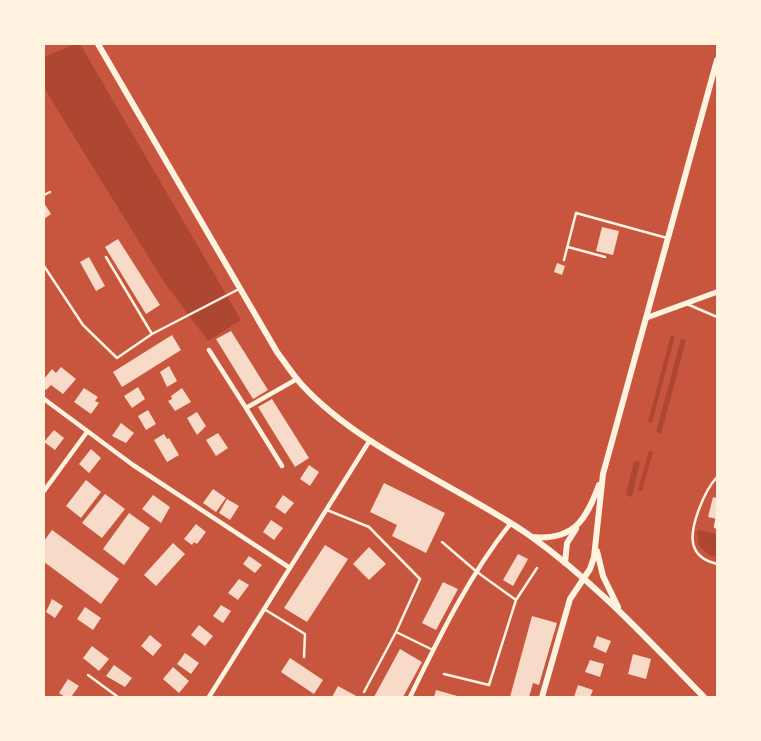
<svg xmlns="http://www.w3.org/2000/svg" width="761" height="741" font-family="'Times New Roman',serif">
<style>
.green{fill:#ae4732}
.building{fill:#f7dbc8}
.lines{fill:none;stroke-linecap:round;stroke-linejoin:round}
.service{stroke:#fff3e0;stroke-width:2.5}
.minor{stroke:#fff3e0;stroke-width:4.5}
.tertiary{stroke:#fff3e0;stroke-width:5.5}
.secondary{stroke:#fff3e0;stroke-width:6}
</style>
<rect width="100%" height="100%" fill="#c8553d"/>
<path class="green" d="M75,44H80L241,320L208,341L164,282L44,88V57Z
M671,335L675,336L652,423L648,422Z
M681,339L686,340L661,434L656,432Z
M649,451L653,452L642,491L638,490Z
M634,461L640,462L632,497L626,495Z
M699,530L717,534V557L709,555L699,546L697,532Z"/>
<path class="building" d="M44,203L51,214L44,219Z
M602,227L619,231L613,255L596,251Z
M118,239L160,305L146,314L105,247Z
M89,257L105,286L96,291L80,262Z
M557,263L565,266L562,275L554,272Z
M231,331L268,390L253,399L216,339Z
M172,335L181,350L122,387L113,372Z
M169,366L177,381L167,387L160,372Z
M61,367L76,379L63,394L51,385L46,390L44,388V379L52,369L56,373Z
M138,387L145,399L132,408L124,396Z
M84,388L98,397L95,401L99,403L91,414L74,402Z
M182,388L191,402L175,411L168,401L172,399L171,396Z
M272,399L309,458L295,467L258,407Z
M148,410L156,424L146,430L138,416Z
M197,412L206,426L197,435L187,418Z
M121,423L134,433L126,443L112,436Z
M54,430L64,438L55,450L44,442Z
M218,433L228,448L216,456L206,440Z
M164,434L167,439L169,438L179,455L167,462L154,440Z
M91,449L101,458L89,473L79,464Z
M309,465L319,472L310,486L300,479Z
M86,480L101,492L81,518L66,506Z
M384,483L445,513L426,553L392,536L397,525L370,512Z
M213,489L226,498L216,512L203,503Z
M105,494L125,509L102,538L82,523Z
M153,495L170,507L161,523L142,509Z
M283,495L294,503L285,514L275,507Z
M713,497L717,498V519L708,517Z
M227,499L239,506L230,520L219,513Z
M129,513L150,528L124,565L103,549Z
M271,520L283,528L274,540L263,532Z
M196,524L206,532L197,544L194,542L192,545L184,539Z
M52,530L119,579L101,604L44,562V541Z
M173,543L185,554L156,586L144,575Z
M325,545L348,559L307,622L284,608Z
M369,547L386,564L369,580L353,564Z
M518,554L528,559L513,586L503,580Z
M249,556L262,565L255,573L243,564Z
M239,579L249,585L238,600L228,593Z
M443,582L458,589L436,630L422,623Z
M52,599L63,606L55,618L46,612Z
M221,605L231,611L223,623L213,616Z
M85,607L101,618L93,630L77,619Z
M532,616L557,623L547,657L539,685L533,683L529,697H510Z
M199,625L213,636L205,646L191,635Z
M150,635L162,645L153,656L141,646Z
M597,636L611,641L606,653L593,647Z
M92,646L109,659L99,671L83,658Z
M400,649L422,662L403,697H374Z
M185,653L199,663L191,674L177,664Z
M633,654L651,659L646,679L628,674Z
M290,658L323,680L314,694L281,672Z
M590,660L604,664L600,677L585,672Z
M114,665L132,678L125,687L106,676Z
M173,667L189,681L179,693L163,679Z
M68,679L79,686L71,697H65L59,693Z
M578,685L593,690L590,697H574Z
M338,686L358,697H332Z
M436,690L461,697H434Z"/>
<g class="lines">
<path class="service" d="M44,195L50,192
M568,247L605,257
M106,257L152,334L239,289
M564,260L576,213L667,238
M44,266L83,325L117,358L152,334
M687,304L717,317
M717,477C705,490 686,532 695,549C699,558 709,562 717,564
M327,510L369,527L420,579L396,632
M717,517L715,527L717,528
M442,542L477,572L516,600
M264,609L305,634L304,657
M444,674L489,685L516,600L537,568
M88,675L118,697
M364,692L396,632L433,650"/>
<path class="minor" d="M209,350L246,408L297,379
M44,399L133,465L290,568
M246,408L282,466
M44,491L87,432
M209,697L370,440
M410,697C439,638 469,575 511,523"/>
<path class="tertiary" d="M646,318L717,292"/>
<path class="secondary" d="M98,44L277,352C285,363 293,375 302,385C361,449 458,486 529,535C594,581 649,641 704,697
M532,537C574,541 586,520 599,485
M597,551L603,576L618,607
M565,563L567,543L576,529
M542,697L570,599L590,569L594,557L603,474L717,60"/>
</g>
<rect width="761" height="741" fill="none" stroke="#fff3e0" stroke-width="90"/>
</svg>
